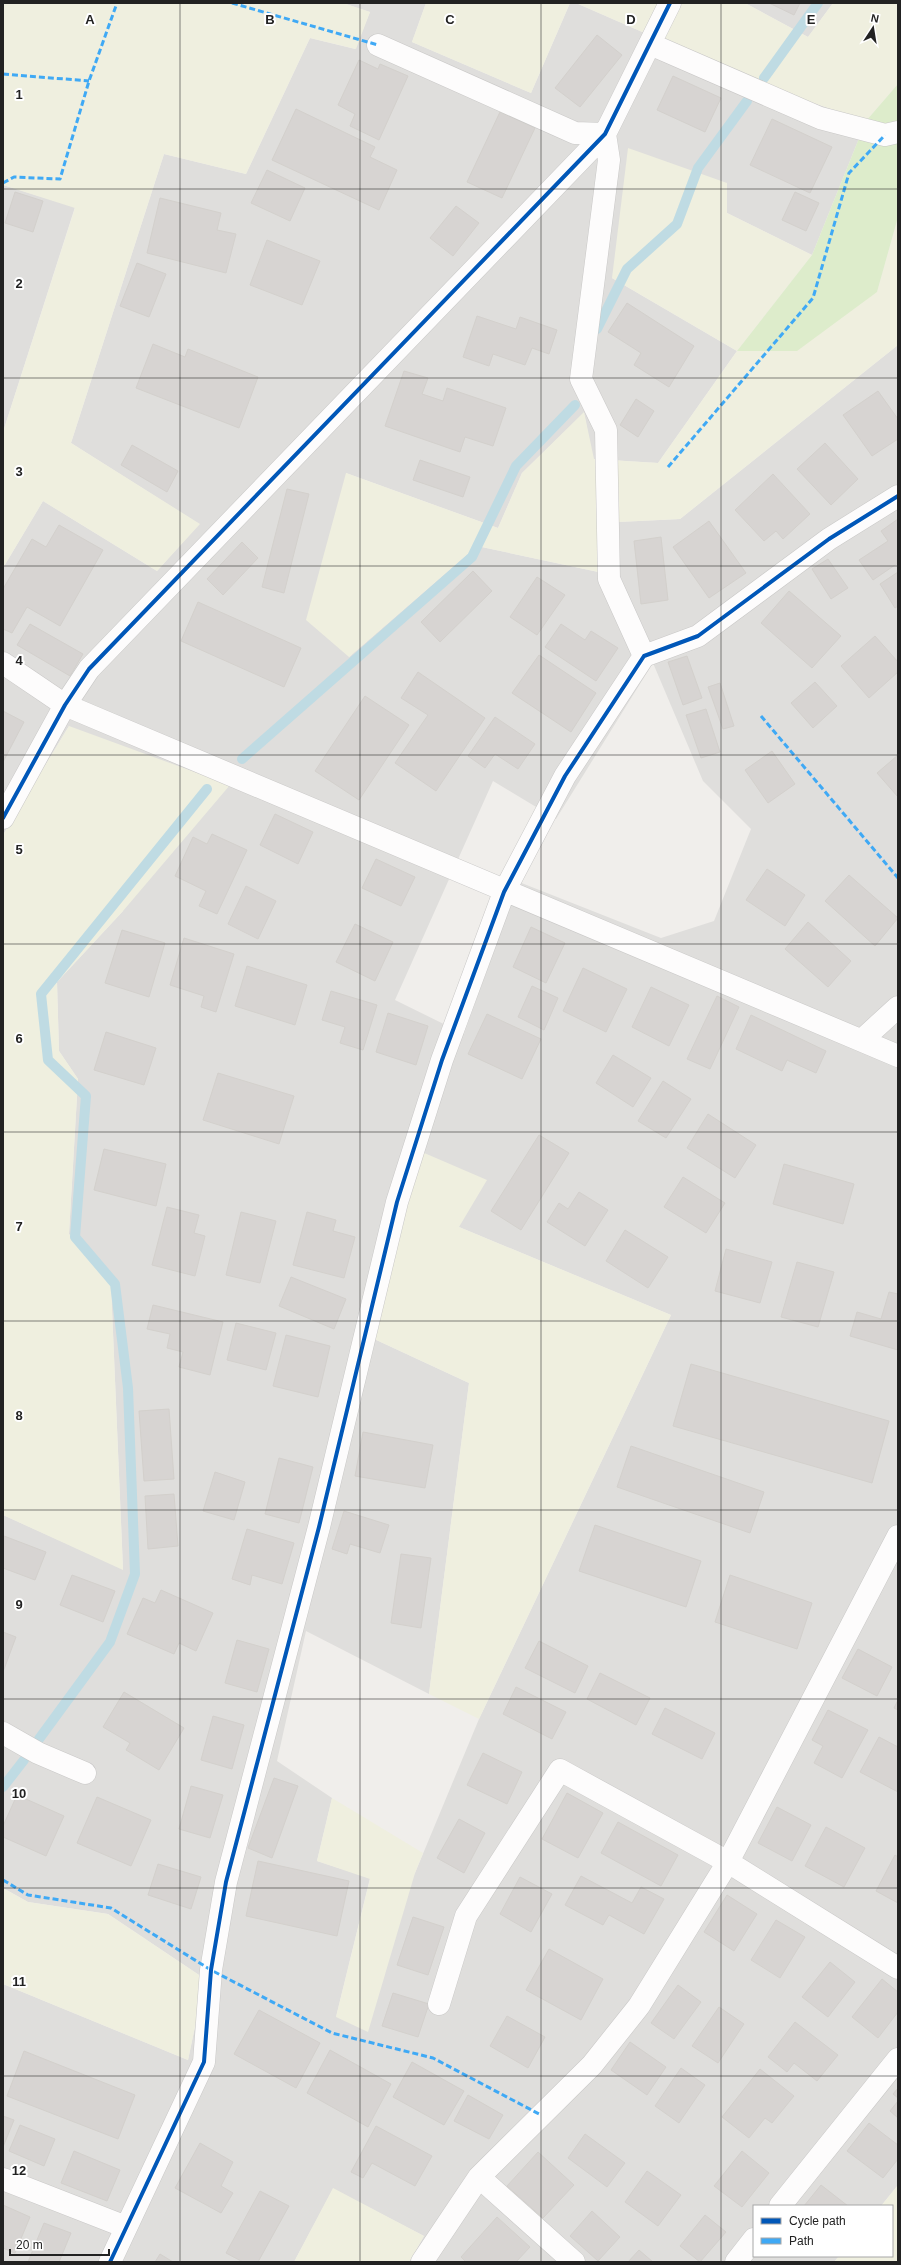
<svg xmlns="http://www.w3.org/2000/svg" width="901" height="2265" font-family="Helvetica,sans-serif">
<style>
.residential{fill:#dfdedc;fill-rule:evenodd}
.farmland{fill:#efefdf}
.grass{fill:#ddeccb}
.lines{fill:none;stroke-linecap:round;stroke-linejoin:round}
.stream{stroke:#bfdbe3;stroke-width:10}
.building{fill:#d7d4d2;stroke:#d3d0cc}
.street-casing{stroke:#c9c8c7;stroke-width:23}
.street{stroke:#fdfcfc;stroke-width:22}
.quiet{stroke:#3fa9f5;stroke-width:3;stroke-dasharray:6 3;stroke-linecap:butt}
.cycleway-casing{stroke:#fff;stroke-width:6}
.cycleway{stroke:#0057b8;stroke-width:4}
.grid{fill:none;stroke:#222;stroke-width:1;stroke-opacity:0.55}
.grid-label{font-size:13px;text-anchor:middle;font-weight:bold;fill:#222;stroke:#fff;stroke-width:4;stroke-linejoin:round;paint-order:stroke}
</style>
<rect width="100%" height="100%" fill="#f0eeeb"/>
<path class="residential" d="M343,3H426L412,42L531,93L570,3H576L770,88L866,121L812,255L727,213L612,278L737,351L658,463L593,459L584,413L522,473L498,528L346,473L349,657L477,546L617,576L618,522L680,519L898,345V2185L881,2206H754V2256H839L834,2262H409L424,2236L333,2189L294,2262H3V1984L188,2060L205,1979L108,1914L28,1902L3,1888V1515L123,1569L111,1285L69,1234L78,1079L59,1051L57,982L123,911L69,726L3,835V568L43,501L157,571L199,524L71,443L164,154L246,174L310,38L355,49L370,12ZM653,663L703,781L751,829L714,921L661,938L519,882L464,1034L395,1000L493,781L556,819ZM459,1227L671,1315L479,1719L415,1873L336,2017L370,1878L317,1861L332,1798L277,1761L306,1631L429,1694L469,1383L372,1338Z
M745,3H833L808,37Z
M3,185L75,207L3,432Z"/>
<path class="farmland" d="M3,3H343L370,12L356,49L310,38L246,174L164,154L71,443L200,524L157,571L43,501L3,568V432L75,208L3,185Z
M426,3H570L531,93L412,42Z
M576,3H745L808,37L833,3H898V84L866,121L770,88Z
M628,148L727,183V213L812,255L737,351L877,292L898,217V345L680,519L618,522L617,576L477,546L349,657L306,620L346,473L498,528L522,473L584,412L594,459L658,463L737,351L612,278Z
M69,726L230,785L123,911L57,982L59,1051L78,1079L69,1234L111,1285L123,1570L3,1515V835Z
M422,1152L487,1180L459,1227L671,1315L479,1719L429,1694L469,1383L372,1338L404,1204Z
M332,1798L423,1853L415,1873L368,2032L336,2017L370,1879L317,1861Z
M3,1888L28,1902L108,1914L205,1979L188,2060L3,1984Z
M898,2185V2262H834L839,2256H892V2206H881Z
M333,2188L424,2236L409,2262H294Z"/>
<path class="grass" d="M898,84V217L877,292L797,351H737L812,255L866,121Z"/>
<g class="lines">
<path class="stream" d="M764,78L818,3
M597,329L627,269L677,224L698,168L747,101
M242,759L472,557L516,466L575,405
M39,1739L110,1642L135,1574L128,1388L115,1284L75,1237L86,1096L48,1060L41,994L207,789
M3,1787L24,1760"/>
</g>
<path class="building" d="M769,3H800L794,15Z
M597,35L622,55L580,107L555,88Z
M359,60L378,69L380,64L408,76L379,140L350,126L355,114L338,105Z
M673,76L721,98L705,132L657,110Z
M296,109L375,147L370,157L397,170L379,210L272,160Z
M500,112L535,128L502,198L467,182Z
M772,119L832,147L810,193L750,165Z
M267,170L305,188L290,221L251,203Z
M15,192L43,201L33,232L5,223Z
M795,192L819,203L806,231L782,220Z
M160,198L221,213L217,230L236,234L226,273L147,253Z
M456,206L479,223L453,256L430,238Z
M267,240L320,261L302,305L250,285Z
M137,263L166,274L149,317L120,306Z
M627,303L694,346L669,387L634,365L641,353L608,332Z
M477,316L516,329L520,317L557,330L549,354L532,348L525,365L493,354L489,366L463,357Z
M153,344L185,357L188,349L258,377L239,428L136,388Z
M404,371L428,378L422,394L443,401L447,388L506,408L493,446L465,437L460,452L385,426Z
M878,391L898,419V439L872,456L843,415Z
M636,399L654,411L638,437L620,425Z
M825,443L858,479L831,505L797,469Z
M132,445L178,471L167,492L121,465Z
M420,460L470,477L463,497L413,480Z
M773,474L810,514L783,539L776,531L764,541L735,510Z
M287,489L309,494L284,593L262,587Z
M898,519V563L873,580L859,560L888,541L881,531Z
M709,521L746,573L709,598L673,547Z
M59,525L103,550L60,626L27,607L12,633L3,629V589L32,539L46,547Z
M661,537L668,600L641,604L634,541Z
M242,542L258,558L223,595L207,579Z
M828,559L848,588L831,599L812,569Z
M473,571L492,591L440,642L421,622Z
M898,572V606L895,608L880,584Z
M537,577L565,595L537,635L510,617Z
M789,591L841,636L812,668L761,623Z
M198,602L301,648L284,687L181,641Z
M30,624L83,654L70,676L17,645Z
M561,624L585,640L591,631L618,648L596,681L545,647Z
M875,636L898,662V672L869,698L841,666Z
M539,655L596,693L571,732L512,693Z
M687,656L702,698L683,705L668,662Z
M418,672L485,718L436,791L395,763L428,715L401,698Z
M815,682L837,706L813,728L791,703Z
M720,683L734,726L723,729L708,687Z
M365,696L409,725L359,800L315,771Z
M706,709L720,752L701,758L686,715Z
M3,711L24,722L3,762Z
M495,717L535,744L518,769L495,754L485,768L468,756Z
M772,751L795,784L768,803L745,770Z
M898,755V797L877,773Z
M275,814L313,832L298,864L260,845Z
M212,834L247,850L217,914L199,906L206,891L175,876L193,837L207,844Z
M376,859L415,877L401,906L362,888Z
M767,869L805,895L785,926L746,900Z
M849,875L898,918L875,946L825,901Z
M246,886L276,901L258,939L228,924Z
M808,922L851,961L828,987L785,949Z
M355,924L393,942L375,981L336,962Z
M531,927L565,943L546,983L513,967Z
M122,930L165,943L149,997L105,983Z
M184,938L234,954L216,1012L201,1007L204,996L170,985Z
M247,966L307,985L295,1025L235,1006Z
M583,968L627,989L606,1032L563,1011Z
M532,986L558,998L544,1030L518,1017Z
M651,987L689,1005L669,1046L632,1027Z
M331,991L377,1005L363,1050L340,1043L345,1027L322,1020Z
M717,996L739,1007L710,1069L687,1059Z
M388,1013L428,1026L416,1065L376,1052Z
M487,1014L541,1039L522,1079L468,1054Z
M751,1015L826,1051L816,1073L787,1060L782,1071L736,1049Z
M106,1032L156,1048L144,1085L94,1070Z
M613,1055L651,1078L633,1107L596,1083Z
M218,1073L294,1096L279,1144L203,1120Z
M663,1081L691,1099L666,1138L638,1121Z
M708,1114L756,1145L735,1178L687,1148Z
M539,1135L569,1153L521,1230L491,1211Z
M104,1149L166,1164L156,1206L94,1190Z
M784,1164L854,1184L843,1224L773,1204Z
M683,1177L725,1203L706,1233L664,1207Z
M579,1192L608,1210L585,1246L547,1222L559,1203L568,1209Z
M167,1207L199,1215L194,1233L205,1236L195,1276L152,1265Z
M241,1212L276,1221L260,1283L226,1275Z
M307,1212L336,1220L333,1231L355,1237L344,1278L293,1265Z
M625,1230L668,1257L648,1288L606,1261Z
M726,1249L772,1262L760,1303L715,1291Z
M797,1262L834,1272L818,1327L781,1317Z
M291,1277L346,1299L334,1329L279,1306Z
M889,1292L898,1294V1350L850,1336L857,1312L881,1319Z
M153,1305L223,1322L210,1375L179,1367L183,1352L167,1348L170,1334L147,1329Z
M236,1323L276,1333L266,1370L227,1360Z
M286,1335L330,1346L318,1397L273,1386Z
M691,1364L889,1421L872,1483L673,1426Z
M169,1409L174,1479L144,1481L139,1411Z
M363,1432L433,1445L425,1488L355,1476Z
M631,1446L764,1492L750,1533L617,1487Z
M279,1458L313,1467L299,1523L265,1514Z
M215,1472L245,1482L234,1520L203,1511Z
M174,1494L178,1546L148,1549L145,1496Z
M344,1511L389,1525L380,1553L350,1544L347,1554L332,1549Z
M595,1525L701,1561L686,1607L579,1571Z
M247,1529L294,1543L282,1584L252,1575L250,1585L232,1579Z
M4,1536L46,1552L35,1580L3,1568Z
M401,1554L431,1558L421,1628L391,1623Z
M72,1575L115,1591L103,1622L60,1605Z
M730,1575L812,1603L797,1649L715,1622Z
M161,1590L213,1613L196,1651L179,1643L174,1654L127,1634L143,1598L155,1603Z
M3,1632L16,1637L3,1672Z
M237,1640L269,1649L257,1692L225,1683Z
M539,1641L588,1666L575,1693L525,1668Z
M858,1649L892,1667L877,1696L842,1678Z
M600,1673L650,1698L636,1725L587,1699Z
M516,1687L566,1712L552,1739L503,1714Z
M124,1692L184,1728L159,1770L126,1750L130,1743L103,1727Z
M898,1700V1710L894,1708Z
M665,1708L715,1733L702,1759L652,1734Z
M828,1710L868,1730L842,1778L814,1763L823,1746L812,1740Z
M213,1716L244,1725L232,1769L201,1760Z
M879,1737L898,1747V1792L860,1772Z
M483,1753L522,1772L507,1804L467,1785Z
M274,1778L298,1786L272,1858L248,1848Z
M191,1786L223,1795L210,1838L179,1829Z
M567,1793L603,1813L578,1858L542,1839Z
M17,1795L64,1816L46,1856L3,1837V1826Z
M97,1797L151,1820L131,1866L77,1843Z
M777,1807L811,1825L792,1861L758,1843Z
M459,1819L485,1833L464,1873L437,1858Z
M618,1822L678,1855L661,1886L601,1853Z
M826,1827L865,1848L844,1887L805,1866Z
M895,1855L898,1857V1903L876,1891Z
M258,1861L349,1881L337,1936L246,1916Z
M158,1864L201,1877L191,1909L148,1895Z
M581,1876L632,1903L641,1887L664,1899L644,1934L609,1915L603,1925L565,1905Z
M520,1877L552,1894L531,1932L500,1914Z
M727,1895L757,1914L734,1951L704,1932Z
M413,1917L444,1927L428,1975L397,1965Z
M776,1920L805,1937L780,1978L751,1960Z
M549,1949L603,1979L581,2020L526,1990Z
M830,1962L855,1982L828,2017L802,1997Z
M882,1979L898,1992V2012L878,2038L852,2017Z
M678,1985L701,2002L674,2039L651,2023Z
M393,1993L429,2004L418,2037L382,2026Z
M719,2007L744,2024L718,2063L692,2046Z
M259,2010L320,2043L296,2088L234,2054Z
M507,2016L545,2037L528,2068L490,2046Z
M795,2022L838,2055L817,2081L794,2063L787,2072L768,2057Z
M630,2042L666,2067L647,2095L611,2070Z
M330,2050L391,2084L368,2127L307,2093Z
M24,2051L135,2095L118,2139L7,2096Z
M412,2062L464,2091L444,2125L393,2097Z
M681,2068L705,2085L679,2123L655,2106Z
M760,2069L794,2096L772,2123L765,2118L749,2138L722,2117Z
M898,2088V2098L893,2094Z
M468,2095L503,2115L489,2139L454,2121Z
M898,2101V2118L890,2111Z
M3,2116L14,2120L3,2147Z
M869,2123L898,2145V2159L883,2178L847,2151Z
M20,2125L55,2139L44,2166L9,2151Z
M376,2126L432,2156L415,2186L372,2163L363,2178L351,2172Z
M585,2134L625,2163L607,2187L568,2158Z
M200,2143L233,2162L221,2186L233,2193L221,2213L175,2188Z
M74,2151L120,2170L107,2201L61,2183Z
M742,2151L769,2173L742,2207L714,2186Z
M538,2152L574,2185L543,2218L507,2186Z
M647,2171L681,2195L658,2226L625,2202Z
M821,2185L848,2206H804Z
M260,2191L289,2206L258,2262H243L226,2253Z
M3,2205L30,2217L15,2253L3,2248Z
M592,2211L620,2237L598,2261L570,2236Z
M705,2215L726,2232L700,2262L680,2246Z
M497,2217L530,2247L516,2262H466L461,2257Z
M44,2223L71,2233L59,2262H28Z
M639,2250L653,2262H628Z
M160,2254L173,2262H155Z"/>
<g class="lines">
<g class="street-casing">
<path id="street" d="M650,44L820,118L885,135L898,132
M378,45L575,133L605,134
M605,134L609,160L581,379L606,430L609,579L644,656
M3,663L65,705L898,1056
M3,818L65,705L89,669L605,134L670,3
M862,1040L898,1007
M3,1733L38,1753L85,1773
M439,2004L466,1916L560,1770L728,1862L898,1968
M479,2177L574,2262
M3,2179L126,2227
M780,2206L898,2059
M110,2262L204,2062L211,1970L226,1882L319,1527L397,1202L442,1060L504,892L565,776L644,656L698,636L829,539L898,496
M422,2262L479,2177L592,2065L639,2006L728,1862L898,1536
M736,2262L754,2239"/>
</g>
<use href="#street" class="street"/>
<path class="quiet" d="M232,3L378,45
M3,74L89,81
M3,183L14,177L60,179L89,81L117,3
M668,467L813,298L849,173L885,135
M761,716L898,878
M3,1880L28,1895L111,1908L211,1970L332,2033L433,2058L541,2115"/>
<g class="cycleway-casing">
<path id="cycleway" d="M3,818L65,705L89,669L605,134L670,3
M110,2262L204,2062L211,1970L226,1882L319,1527L397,1202L442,1060L504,892L565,776L644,656L698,636L829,539L898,496"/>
</g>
<use href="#cycleway" class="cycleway"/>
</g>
<path class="grid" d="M180,3V2262M360,3V2262M541,3V2262M721,3V2262M3,189H898M3,378H898M3,566H898M3,755H898M3,944H898M3,1132H898M3,1321H898M3,1510H898M3,1699H898M3,1888H898M3,2076H898"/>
<g class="grid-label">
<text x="90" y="24">A</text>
<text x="270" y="24">B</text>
<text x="450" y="24">C</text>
<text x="631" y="24">D</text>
<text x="811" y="24">E</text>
<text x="19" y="99">1</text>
<text x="19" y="288">2</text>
<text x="19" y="476">3</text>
<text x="19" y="665">4</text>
<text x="19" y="854">5</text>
<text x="19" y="1043">6</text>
<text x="19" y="1231">7</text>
<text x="19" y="1420">8</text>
<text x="19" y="1609">9</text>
<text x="19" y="1798">10</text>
<text x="19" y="1986">11</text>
<text x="19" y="2175">12</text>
</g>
<rect width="901" height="2265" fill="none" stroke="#222222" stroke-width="8"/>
<rect x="753" y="2205" width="140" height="52" fill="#ffffff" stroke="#a7a7a7"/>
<rect x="761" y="2218" width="20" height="6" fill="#0057b8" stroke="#a7a7a7"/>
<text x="789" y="2225" font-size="12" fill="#222222">Cycle path</text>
<rect x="761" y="2238" width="20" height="6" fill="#3fa9f5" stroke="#a7a7a7"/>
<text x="789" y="2245" font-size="12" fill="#222222">Path</text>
<g transform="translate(873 28) rotate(12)" stroke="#ffffff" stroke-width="3" paint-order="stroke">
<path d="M0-3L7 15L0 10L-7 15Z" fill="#222222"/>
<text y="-6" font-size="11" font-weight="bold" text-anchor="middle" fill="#222222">N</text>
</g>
<path d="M10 2249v6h99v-6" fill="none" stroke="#222222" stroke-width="2"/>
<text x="16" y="2249" font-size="12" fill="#222222" stroke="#ffffff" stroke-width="3" paint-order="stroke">20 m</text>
</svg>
